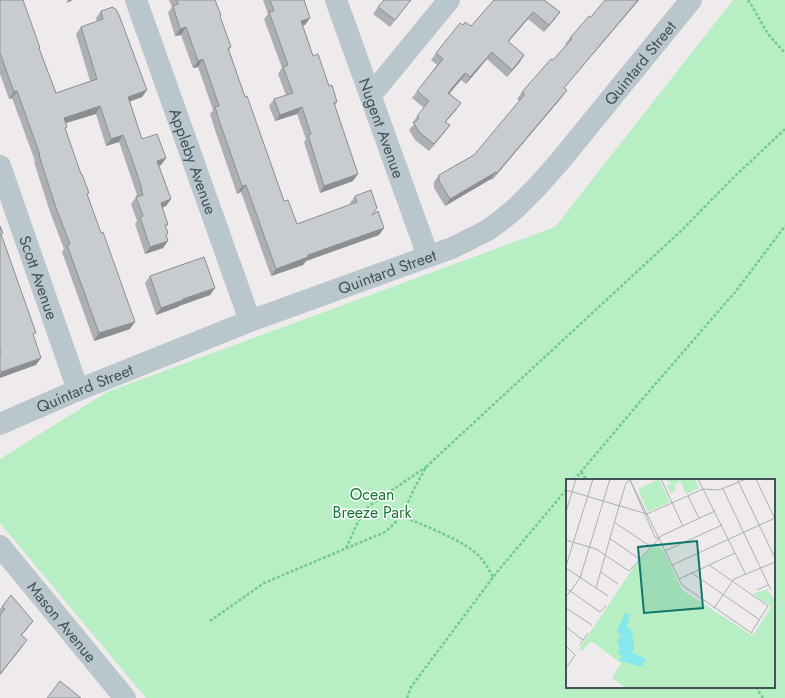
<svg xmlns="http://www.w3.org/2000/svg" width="785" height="698" font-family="Jost,sans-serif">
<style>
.green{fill:#b8eec4;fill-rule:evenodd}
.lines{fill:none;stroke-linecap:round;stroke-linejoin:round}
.path{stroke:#70cc8f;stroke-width:2.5;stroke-dasharray:3 2;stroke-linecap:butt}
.minor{stroke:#b9c6cc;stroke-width:22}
.wall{fill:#acafb4}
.shaded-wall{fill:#8c8f92}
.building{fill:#c8ccd1;stroke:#8c8f92}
.labels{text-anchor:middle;stroke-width:3;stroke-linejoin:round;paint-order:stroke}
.street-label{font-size:16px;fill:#445259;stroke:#fff}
.park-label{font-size:16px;fill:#157a36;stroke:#fff}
.inset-road{fill:none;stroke:#abaeb1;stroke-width:1}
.view{fill:#0f766e;fill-opacity:0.15;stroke:#0f766e;stroke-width:2}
.inset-edge{fill:none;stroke:#445259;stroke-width:2}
</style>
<rect width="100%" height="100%" fill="#efebec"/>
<path class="green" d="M733,0H785V698H146L0,523V459L107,392L555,227ZM567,480H774V687H567Z"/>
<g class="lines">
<path class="path" d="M748,0L752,6L768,34L785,53
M581,472L587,480
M574,480L645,396L736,291L785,226
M401,516C421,524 465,541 479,556C485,562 489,570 493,577
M346,548L358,522L369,506L426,467
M210,621L264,583L385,532C401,519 405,510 413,491C417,483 422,475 426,467L683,229L734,177L785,129
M756,687L763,698
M407,698L411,687L497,572L567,489"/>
<g class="minor">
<path id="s1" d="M136,0L250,321"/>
<path id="s2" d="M336,0L428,256"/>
<path d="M371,95L449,0"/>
<path id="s3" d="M0,166L78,390"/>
<path id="s4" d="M0,424L78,390L250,321L452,248L488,230L500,221L516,208L536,188L560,161L691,0"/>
<path id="s5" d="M0,546L125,698"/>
</g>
</g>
<path class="wall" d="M0,0L39,49L56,93L90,81L76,34L81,27L97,22L96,18L101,11L147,90L142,97L130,101L142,139L166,158L161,165H159L171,199L166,206L162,208L166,227L168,233L166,235L163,248L145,254L135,224L137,221L131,204L136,197V196L137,195L119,142L106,146L96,114L66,123L67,127L65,130L81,174L89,193L87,195L130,329L94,341L62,252L64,249L50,212L34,162L35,161L12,98L9,99L0,74Z
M169,0H215L221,15L220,17L231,47L229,50L245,97L284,201L297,224L350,205V203L355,196L373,214L384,228L379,235L306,261L303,265L271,276L241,192L237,194L215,130L210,114L213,110L198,67L193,68L181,35L175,36L168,13L172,7Z
M263,0H304L310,18L305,25H303L313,56L329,86L337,102L335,105L353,181L320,193L304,142L306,139L297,114L275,121L269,106L274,99L286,95L278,74L282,68L264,19L268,14Z
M411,0L390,27L373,14L378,7Z
M545,0L560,12L544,32L528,19L508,42L524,55L507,77L487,59L466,84L461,80L460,81L449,93L461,103L456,110L446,122L450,125L429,151L415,140L409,130L414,124L412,123L424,108L412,98L437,65L431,60L436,53L463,25L471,26Z
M639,0L564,88L567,90L562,97L492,180L491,179L445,206L434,188V182L439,175L474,155L520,101L517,99L522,92L553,60L566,45L565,44L570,38L590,18Z
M150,276L210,295L179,306L178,307L156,315L145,283Z
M11,595L33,621L21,635L22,647L0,675V609Z"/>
<path class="shaded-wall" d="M68,0H73L66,3Z
M638,0H639L559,94L564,88Z
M533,12L528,19L503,48L508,41Z
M560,12L555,19L544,32L549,25Z
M310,18L305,25L296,27L301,21Z
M186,27L181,35L175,36L180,29Z
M492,52L487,59L466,84L470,77Z
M524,55L520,62L507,77L512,70Z
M203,59L198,67L193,68L198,61Z
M466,73L461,80L460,81L444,100L448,93L464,74Z
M147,90L142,97L123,104L128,97Z
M567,90L562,97L492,180L497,173Z
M17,91L12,98L9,99L14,92Z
M461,103L456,110L440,128L445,122Z
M100,106L96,114L59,125L64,118Z
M302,107L297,114L275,121L280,115Z
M450,125L445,132L429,151L434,144Z
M123,135L119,142L106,146L111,139Z
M166,158L161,165L152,168L157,161Z
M496,172L491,179L445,206L450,199Z
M358,174L353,181L320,193L324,186Z
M246,185L241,192L237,194L242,186Z
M171,199L166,206L156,210L161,203Z
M384,228L379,235L306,261L303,265L271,276L276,269L308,255Z
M168,241L163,248L145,254L150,247Z
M215,288L210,295L179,306L178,307L156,315L161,308Z
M135,322L130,329L94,341L99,333Z
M41,358L36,365L0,378V373L1,372Z
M33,621L28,628L16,642L21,635Z
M27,640L22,647L0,675V674Z"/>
<path class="building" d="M0,0H23L40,48H39L56,93L97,79L81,27L103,19L101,11L113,7L114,9H116L119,15L147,90L128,97L142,139L157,134L166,158L157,161L171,199L161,203L168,225H165L168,233L166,234L168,241L150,247L140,217L143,216L136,197L143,195L141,189H142L131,156L123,135L111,139L100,106L64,118L67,127L65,128L81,174H82L89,193L87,194L101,233L103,232L135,322L99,333L67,245L70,244L55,205L39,155H40L17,91L14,92L0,53Z
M177,0H215L221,15L220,16L231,47L228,48L245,97L247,96L284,201L288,200L297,224L357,202L355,196L371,190L377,208L372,215L378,211L384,228L308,255V257L276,269L246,185L242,186L220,123L215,107L219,106L203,59L198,61L186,27L180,29L173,6L178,4Z
M270,0H304L310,18L301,21L313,56L318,54L329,86L332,85L337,102L334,103L358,174L324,186L308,135L311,134L302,107L280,115L274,99L293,93L283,67L288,65L269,12L274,11Z
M384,0H411L395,20L378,7Z
M494,0H544L560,12L549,25L533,12L508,41L524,55L512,70L492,52L470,77L466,73L464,74L448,93L461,103L445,122L450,125L434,144L420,133L414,123L419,118L417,116L429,101L417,91L443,59L436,53L460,23L463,25L465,22L471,26Z
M605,0H638L564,88L567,90L497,173L496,172L450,199L439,181V175L474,155L525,94L522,92L551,59L553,60L572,39L570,38L589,16L590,18Z
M0,226L3,233L1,234L36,333L33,334L41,358L1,372L0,370V354L1,353L0,350Z
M204,257L215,288L183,299V300L161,308L150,276Z
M11,595L33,621L21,635L27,640L0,674V615L5,609L2,607Z
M60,681L81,698H47Z"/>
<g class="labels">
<g class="street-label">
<text dy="6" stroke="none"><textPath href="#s4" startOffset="752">Quintard Street</textPath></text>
<text dy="6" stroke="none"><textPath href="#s2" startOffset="136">Nugent Avenue</textPath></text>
<text dy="6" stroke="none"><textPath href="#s1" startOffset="171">Appleby Avenue</textPath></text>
<text dy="6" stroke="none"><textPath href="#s4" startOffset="416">Quintard Street</textPath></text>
<text dy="6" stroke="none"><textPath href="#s3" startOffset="118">Scott Avenue</textPath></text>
<text dy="6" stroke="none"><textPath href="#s4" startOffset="92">Quintard Street</textPath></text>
<text dy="6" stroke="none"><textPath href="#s5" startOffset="98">Mason Avenue</textPath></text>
</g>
<g class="park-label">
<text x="372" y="500">Ocean<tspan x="372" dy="18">Breeze Park</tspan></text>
</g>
</g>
<g transform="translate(566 479)">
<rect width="209" height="209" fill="#efebec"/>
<path d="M93,0L104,23L82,33L72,10ZM98,0H129L133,9L120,15L114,2L108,6L110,11L105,14L100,6L108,5ZM90,64L99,74L116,111L187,157L205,128L187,115L201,110L209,121V209H60L46,199L55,184L25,162L16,172L13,170L73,80Z" fill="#b8eec4"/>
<path d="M60,132L59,135H64L61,148L65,151L68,164V171L65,173L80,180L76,188L52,181L57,178L52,173L54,169L51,162L55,158L51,152Z" fill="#84e8ec"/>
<path class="inset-road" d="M95,0L117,47M132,0L180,96M171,0L209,79M190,0L209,40M64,1L116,106L187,155M64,1L89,58L92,60M157,10L205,111M0,11L81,35L137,10L153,11L180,0M122,17L133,39M0,33L10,0M48,43L84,67M43,59L72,79M0,61L30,70L63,92L95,57L149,32M99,72L156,46M106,86L209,39M143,86L202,127L185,154M0,87L27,0M0,89L42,117M35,93L52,105M126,94L194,141M113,100L169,74M0,109L34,133L40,127M30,109L53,27L60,4L64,1M191,111L202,106M0,118L14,99L44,0M0,129L26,146M148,129L168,100L209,83M0,148L17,161M14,166L22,154M0,167L9,176L0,189"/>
<path class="view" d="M131,62L137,129L78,134L72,68Z"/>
<rect width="209" height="209" class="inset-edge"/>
</g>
</svg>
